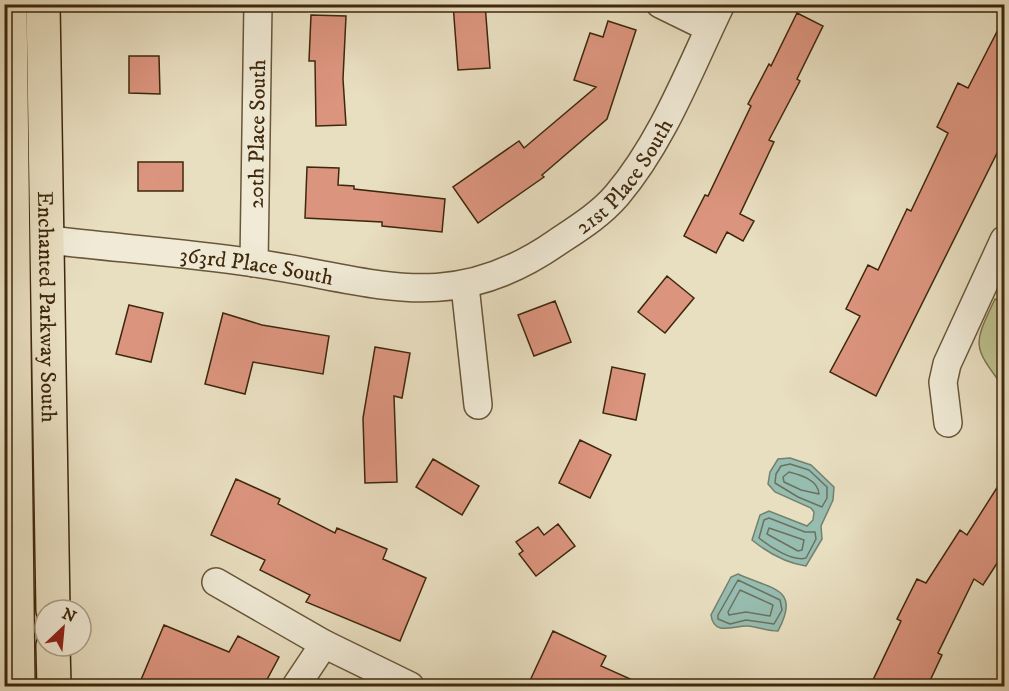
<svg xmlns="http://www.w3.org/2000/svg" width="1009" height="691" font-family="'IM FELL DW Pica',serif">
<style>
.green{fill:#bcc08e;stroke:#7d744c;stroke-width:1.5}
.water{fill:#97bcb0;stroke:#73816e;stroke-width:1.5}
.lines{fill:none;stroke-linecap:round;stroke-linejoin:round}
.shore{stroke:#6a725e;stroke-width:1.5}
.building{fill:#db947e;stroke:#3e280b;stroke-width:1.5}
.minor-casing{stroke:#685638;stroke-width:30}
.primary-casing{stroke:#3e280b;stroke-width:36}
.minor{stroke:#f0ead6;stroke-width:27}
.primary{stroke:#e8dec0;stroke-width:33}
.labels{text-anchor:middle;stroke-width:5;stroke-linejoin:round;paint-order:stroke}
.street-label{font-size:22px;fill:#3e280b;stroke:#f0ead6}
</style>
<rect width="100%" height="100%" fill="#e8dec0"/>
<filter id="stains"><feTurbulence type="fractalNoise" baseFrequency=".00333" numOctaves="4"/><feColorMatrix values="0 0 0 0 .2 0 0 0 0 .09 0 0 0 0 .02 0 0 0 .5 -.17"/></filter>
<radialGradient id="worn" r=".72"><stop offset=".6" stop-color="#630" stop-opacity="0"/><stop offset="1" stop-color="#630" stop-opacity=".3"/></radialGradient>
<path class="green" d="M995,299L1004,303V388C973,346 972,347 995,299Z"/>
<path class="water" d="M790,458L811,465L834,487L833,500L821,526L822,539L806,566C786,563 768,553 752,540L760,515L769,511L807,526L813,520L814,512L811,508L775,492L768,484L770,472L778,459Z
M738,574C773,590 801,588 778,631C767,631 758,627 748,626C734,625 714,637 711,615L731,577Z"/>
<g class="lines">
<path class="shore" d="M790,464L809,470L827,487V498L822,507L798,497L775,483L776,474L781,466Z
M789,472C801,475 818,480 819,494L801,490L784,482L783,477Z
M769,518L805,532H815L816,539L806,558C793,562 770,547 759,538L764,520Z
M769,528L804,540L802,550L798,551L767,534Z
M738,580L780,600L782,610L774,624L746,620L730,624L718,619V615Z
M740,590L773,605L770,616L746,612L729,615L728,612Z"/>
</g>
<path class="building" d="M453,4H485L490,68L458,70Z
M797,13L823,26L797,79L800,81L769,140L774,142L740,214L754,221L743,241L727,232L716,253L684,236L705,195L708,196L751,106L748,104L769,64L771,66Z
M311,15L346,16L343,79L346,125L316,126L315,61H309Z
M1005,16V137L876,396L830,372L860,316L846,309L868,265L878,270L907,209L911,211L948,133L937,127L958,83L968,88Z
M608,21L636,30L607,119L542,175L544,177L478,223L453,187L519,141L524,148L596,87L574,80L590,33L603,37Z
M129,56H159L160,94L129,93Z
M138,162H183V191H138Z
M307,167L339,168L338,185L354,186V189L445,199L442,232L382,226V222L305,218Z
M667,276L694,298L665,333L638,312Z
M555,301L571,342L534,356L518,315Z
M129,305L163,313L151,362L116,354Z
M223,313L262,325L329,336L323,374L253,362L245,394L205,384Z
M375,347L410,353L402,398L394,396L397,482L365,483L363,418Z
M612,367L645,374L636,420L603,413Z
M580,440L611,455L590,498L559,483Z
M433,459L479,486L462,515L416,487Z
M1005,475V551L983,585L974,579L938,653L942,655L927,687H887L873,680L901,621L897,619L917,579L926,583L960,530L967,535Z
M236,479L280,499L278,504L335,533L337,528L387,549L383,559L426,578L400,641L306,602L310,595L260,570L265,560L211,535Z
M558,524L575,546L536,576L519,554L523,551L516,542L538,527L544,535Z
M164,625L229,652L238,636L279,657L263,687H138Z
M553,631L606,656L601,666L648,687H527Z"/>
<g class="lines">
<g class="minor-casing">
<g id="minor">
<path d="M660,4L709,28"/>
<path id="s1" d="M48,240C117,248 187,253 255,263C373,280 448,318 556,243C577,229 600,215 617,195C663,141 690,68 721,4"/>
<path id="s2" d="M254,263L258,4"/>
<path d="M465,286L478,405"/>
<path d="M948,423L943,382L947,364L1004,240"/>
<path d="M216,582L324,644L410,686"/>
<path d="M296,686L324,644"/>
</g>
</g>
<g class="primary-casing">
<g id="primary">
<path d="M10,4L18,686"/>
<path id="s3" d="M43,4L53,610"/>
<path d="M53,646L54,686"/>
</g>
</g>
<use href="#minor" class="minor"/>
<use href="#primary" class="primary"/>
</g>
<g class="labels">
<g class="street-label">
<text dy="8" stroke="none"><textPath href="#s2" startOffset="129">20th Place South</textPath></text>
<text dy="8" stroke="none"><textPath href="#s1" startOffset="618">21st Place South</textPath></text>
<text dy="8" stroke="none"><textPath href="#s1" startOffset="210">363rd Place South</textPath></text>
<text dy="8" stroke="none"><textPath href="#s3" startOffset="303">Enchanted Parkway South</textPath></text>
</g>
</g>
<rect width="1009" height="691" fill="none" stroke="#e8dec0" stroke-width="24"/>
<rect x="6" y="6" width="997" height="679" fill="none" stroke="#3e280b" stroke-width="3"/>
<rect x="12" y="12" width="985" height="667" fill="none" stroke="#3e280b" stroke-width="1.5"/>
<g transform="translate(63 628) rotate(26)"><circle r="28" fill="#f0ead6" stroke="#a99c85" stroke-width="1.5"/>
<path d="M0-4.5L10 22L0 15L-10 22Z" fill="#8f2418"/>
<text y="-9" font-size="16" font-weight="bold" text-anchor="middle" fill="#3e280b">N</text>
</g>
<rect width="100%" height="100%" filter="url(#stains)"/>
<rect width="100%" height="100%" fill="url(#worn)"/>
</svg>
